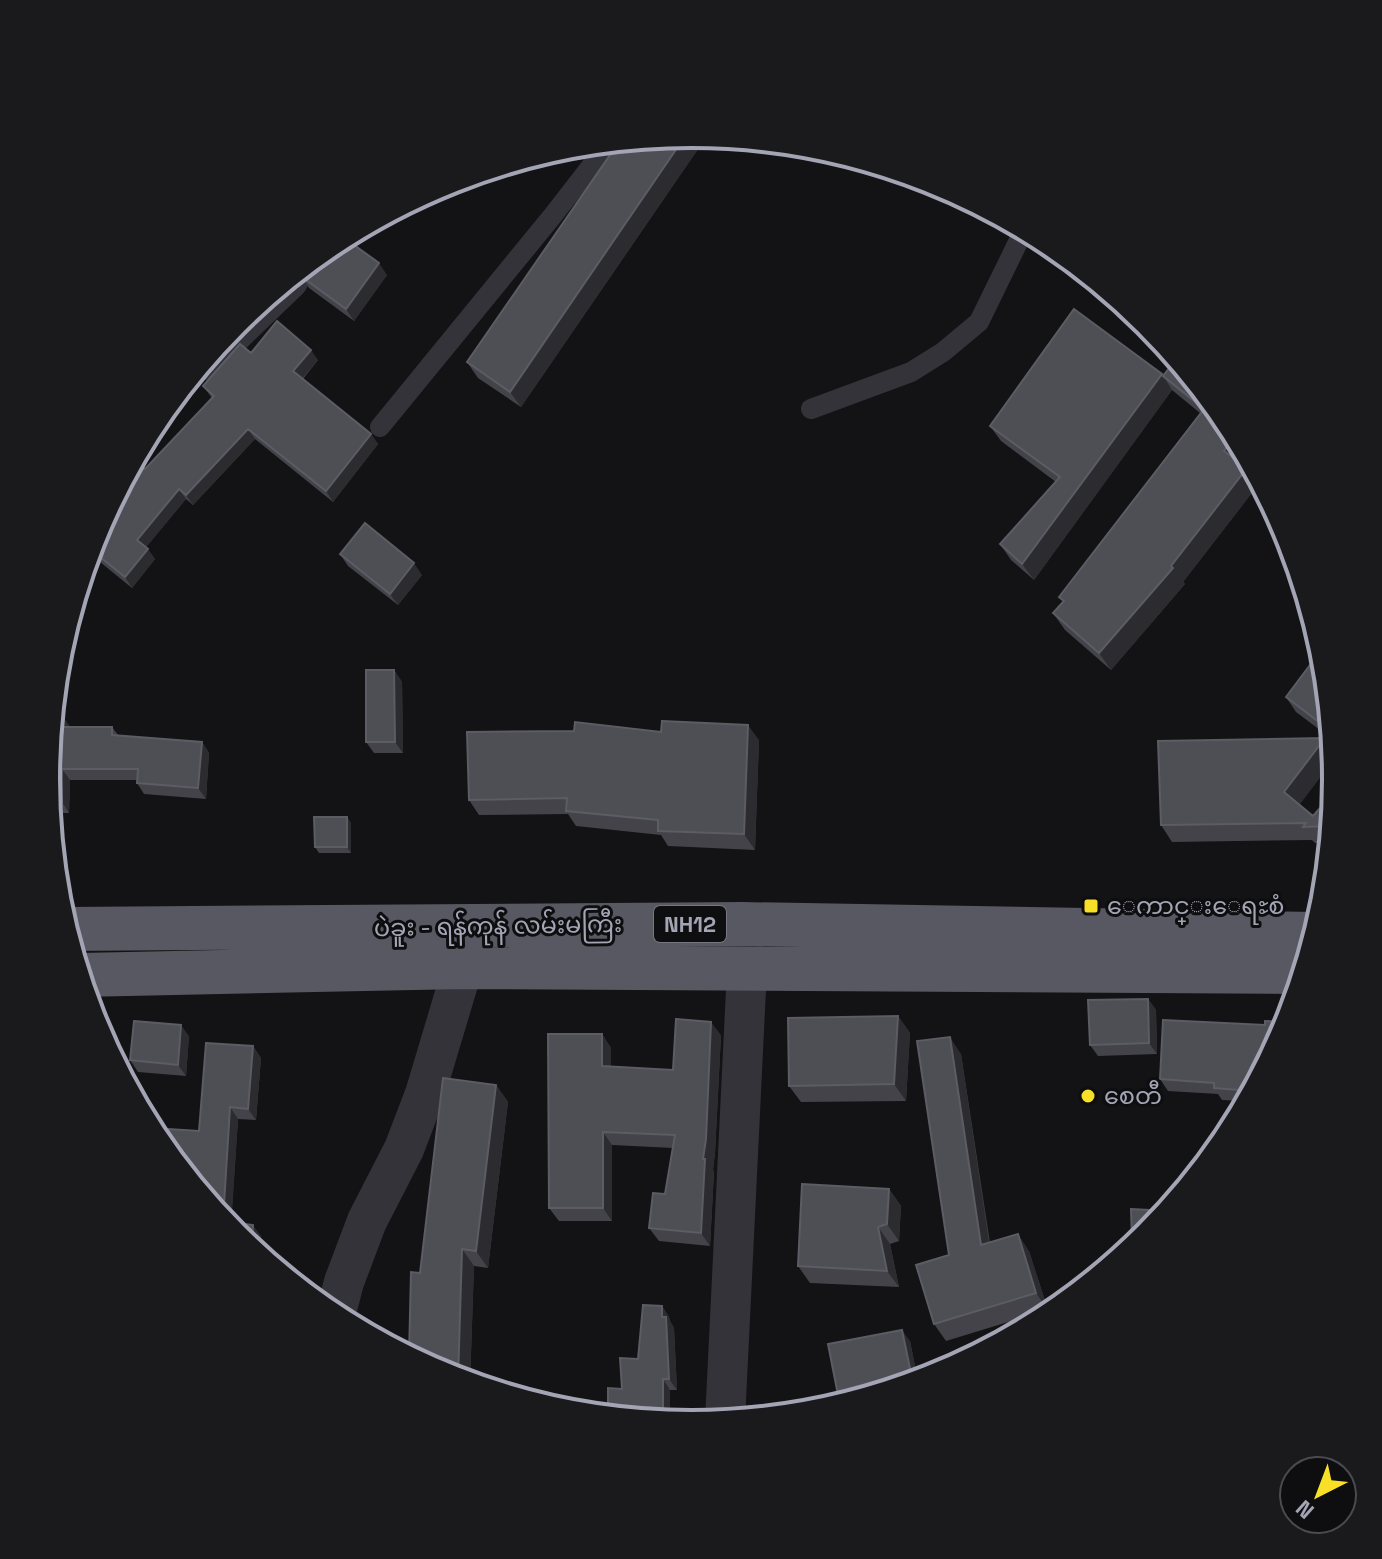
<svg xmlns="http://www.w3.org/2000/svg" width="1382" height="1559" font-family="'Space Grotesk','Noto Sans Myanmar',sans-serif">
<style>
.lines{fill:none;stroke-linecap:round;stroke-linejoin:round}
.service{stroke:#343339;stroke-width:20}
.minor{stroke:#343339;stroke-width:40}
.trunk{stroke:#575861;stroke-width:44}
.wall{fill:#434349}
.shaded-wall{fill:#2c2b2f}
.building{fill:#4e4e55;stroke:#5b5c64;stroke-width:2}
.poi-dot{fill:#f8e027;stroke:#0e0d0f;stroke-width:3}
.labels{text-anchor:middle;stroke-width:6;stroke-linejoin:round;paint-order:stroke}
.shield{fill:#0e0d0f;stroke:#767783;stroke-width:2}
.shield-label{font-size:22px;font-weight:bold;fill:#a3a5b5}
.poi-label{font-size:24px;fill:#a3a5b5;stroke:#0e0d0f;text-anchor:start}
.street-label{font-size:24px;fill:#a3a5b5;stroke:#0e0d0f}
.rim{fill:none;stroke:#a3a5b5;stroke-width:4}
</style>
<rect width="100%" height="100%" fill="#131214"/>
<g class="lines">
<path class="service" d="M811,409L911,372L943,352L979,322L1024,230
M380,427L554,214L609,143"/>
<path class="minor" d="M205,360L289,279
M335,1317L344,1282L367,1221L404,1149L425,1094L463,967
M725,1421L747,969"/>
<path class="trunk" d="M66,929L742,924L1315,934
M80,975L463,967L1303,972"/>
</g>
<path class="wall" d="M691,134L707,136L521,407L478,378L467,362Z
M387,275L354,321L309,288L302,277Z
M251,353L318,360L303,379L371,434L378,444L333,502L255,439L193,505L186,499L146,547L155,559L132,588L89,553L95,532L145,469L212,398L203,386Z
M1162,374L1228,422L1245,454L1239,462L1247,468L1258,485L1183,582L1185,584L1111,670L1065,630L1053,613L1063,602L1059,597L1200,413L1172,390L1034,580L1011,560L1000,544L1056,482L1001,441L990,426Z
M340,554L422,575L398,605L348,566Z
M1324,654L1332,739L1296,712L1286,697Z
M394,670L402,682L403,753H374L366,742Z
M63,717L70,727H112L118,735L202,742L209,753L206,799L144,794L137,783V780H70L69,813H49L46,779Z
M661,732L759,740L755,850L668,846L661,835L576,826L568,814L479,815L469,800Z
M1325,738L1333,749L1334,759L1299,805L1313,816L1335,791L1330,843H1315L1312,840L1172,842L1161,825Z
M347,817L351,823V853H319L315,847Z
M1148,999L1156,1010L1157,1054L1098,1056L1090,1045Z
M898,1016L910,1033L906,1101L801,1102L789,1086Z
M1287,1027L1247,1101L1222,1100L1218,1094L1168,1091L1160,1079Z
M602,1034L611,1048V1067L673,1070L721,1035L715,1153L713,1170L714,1172L710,1246L659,1241L649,1228L665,1194L673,1148L612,1145V1221H559L549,1208Z
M189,1036L186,1076L138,1072L130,1060Z
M253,1046L261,1058L256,1120L238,1119L231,1222L261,1236L235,1235L199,1131Z
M961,1054L990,1243L1029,1251L1048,1310L946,1341L934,1324L949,1255Z
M496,1085L508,1102L488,1268L474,1266L470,1383L444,1375L420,1273Z
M889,1189L901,1206L899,1241L890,1244L899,1287L810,1283L798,1266Z
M662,1306L669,1317L670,1321L674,1328L677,1390H670V1422L608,1416L638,1359Z
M910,1341L918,1381L842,1404L839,1400Z"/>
<path class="shaded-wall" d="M691,134L707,136L521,407L510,392L686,135Z
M379,263L387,275L354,321L346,309Z
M311,350L318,360L300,381L293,371Z
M1162,374L1172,390L1034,580L1022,564Z
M248,429L255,439L193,505L186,495Z
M371,434L378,444L333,502L326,491Z
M1235,436L1245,454L1235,467L1224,451Z
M1247,468L1258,485L1183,582L1185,584L1111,670L1099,653L1171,566Z
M179,489L186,499L144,550L137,540Z
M148,549L155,559L132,588L125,577Z
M414,563L422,575L398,605L390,594Z
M394,670L402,682L403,753L395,742Z
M63,717L71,728L63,727Z
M748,725L759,740L755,850L744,834Z
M1325,738L1333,749L1334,759L1296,809L1284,792Z
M202,742L209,753L206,799L198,788Z
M62,769L70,780L69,813L62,802Z
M347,817L351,823V853L347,847Z
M1148,999L1156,1010L1157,1054L1149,1043Z
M898,1016L910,1033L906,1101L894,1084Z
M711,1022L721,1035L715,1153L713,1170L714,1172L710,1246L701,1233L703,1159Z
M181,1025L189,1036L186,1076L178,1065Z
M602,1034L611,1048V1080L602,1066Z
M950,1037L961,1054L992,1262L981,1245Z
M253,1046L261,1058L256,1120L248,1109Z
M496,1085L508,1102L488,1268L476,1251Z
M230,1107L238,1119L231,1230L223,1221Z
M603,1132L612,1145V1221L603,1208Z
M889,1189L901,1206L899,1241L887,1224Z
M253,1225L261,1236L259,1255L251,1248Z
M878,1227L890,1244L899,1287L887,1271Z
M1018,1234L1029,1251L1048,1310L1036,1293Z
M462,1249L474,1266L470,1383L458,1380Z
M662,1306L669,1317L670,1321L674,1328L677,1390L669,1379Z
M902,1330L910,1341L918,1381L913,1383Z
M663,1379L670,1390V1422H663Z"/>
<path class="building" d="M686,135L510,392L467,362L619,142Z
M343,237L379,263L346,309L302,277L314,259L333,243Z
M1074,309L1162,374L1022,564L1000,544L1060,477L990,426Z
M277,321L311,350L293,371L371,434L326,491L248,429L186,495L179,489L137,540L148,549L125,577L90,549L95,532L111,503L140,466L145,469L214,396L203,386L240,344L251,353Z
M1176,359L1228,422L1235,436L1224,451L1247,468L1171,566L1173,568L1099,653L1053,613L1064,601L1059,597L1204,409L1163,376Z
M365,523L414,563L390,594L340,554Z
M1322,649L1324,654L1331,731L1286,697Z
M366,670H394L395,742H366Z
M52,716L63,717V727H112V735L202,742L198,788L137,783L138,769H62V802H48L46,779Z
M662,721L748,725L744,834L658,831V820L566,811L567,798L469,800L467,732L574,731L575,722L661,732Z
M1325,738L1284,792L1313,816L1335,791L1331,826L1303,827L1306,823L1161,825L1158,741Z
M314,817H347V847H315Z
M1148,999L1149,1043L1090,1045L1088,1000Z
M898,1016L894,1084L789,1086L788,1018Z
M676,1019L711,1022L706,1139L703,1159H705L701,1233L649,1228L653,1193L665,1194L675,1135L603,1132V1208H549L548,1034H602V1066L673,1070Z
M1163,1020L1265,1025V1021L1288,1022L1252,1091L1214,1088V1083L1160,1079Z
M134,1021L181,1025L178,1065L130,1060Z
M950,1037L981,1245L1018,1234L1036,1293L934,1324L916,1265L949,1255L917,1041Z
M206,1043L253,1046L248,1109L230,1107L223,1221L167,1153L169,1129L199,1131Z
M443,1078L496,1085L476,1251L462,1249L458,1380L444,1375L409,1356L411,1272L420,1273Z
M802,1184L889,1189L887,1224L878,1227L887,1271L798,1266Z
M1131,1209L1167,1211L1147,1236L1142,1240H1132Z
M223,1221L253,1225L251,1248L235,1235Z
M643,1305L662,1306V1317H666L669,1379H663V1422L608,1416V1388L622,1389L620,1358L638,1359Z
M902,1330L913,1383L889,1390L839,1400L828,1344Z"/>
<g class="poi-dot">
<rect x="1083" y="898" width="16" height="16" rx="4"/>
<circle cx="1088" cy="1096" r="8"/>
</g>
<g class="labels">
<rect class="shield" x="654" y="906" width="72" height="36" rx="6"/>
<g class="shield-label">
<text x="690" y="932">NH12</text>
</g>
<g class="poi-label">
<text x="1107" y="914">ေကာင္းေရႊစံ</text>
<text x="1104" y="1104">စေတီ</text>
</g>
<g class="street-label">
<text transform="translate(498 926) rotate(-1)" y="8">ပဲခူး - ရန်ကုန် လမ်းမကြီး</text>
</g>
</g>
<path d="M0 0H1382V1559H0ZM60 779a631 631 0 1 1 1262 0a631 631 0 1 1-1262 0Z" fill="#1a191c" fill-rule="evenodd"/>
<path class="rim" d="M60 779a631 631 0 1 1 1262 0a631 631 0 1 1-1262 0Z"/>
<g transform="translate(1318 1495) rotate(222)"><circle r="38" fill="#0e0d0f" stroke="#4a4a51" stroke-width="2"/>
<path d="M0-6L14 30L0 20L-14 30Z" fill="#f8e027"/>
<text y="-12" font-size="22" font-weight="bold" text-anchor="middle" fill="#a3a5b5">N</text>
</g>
</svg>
